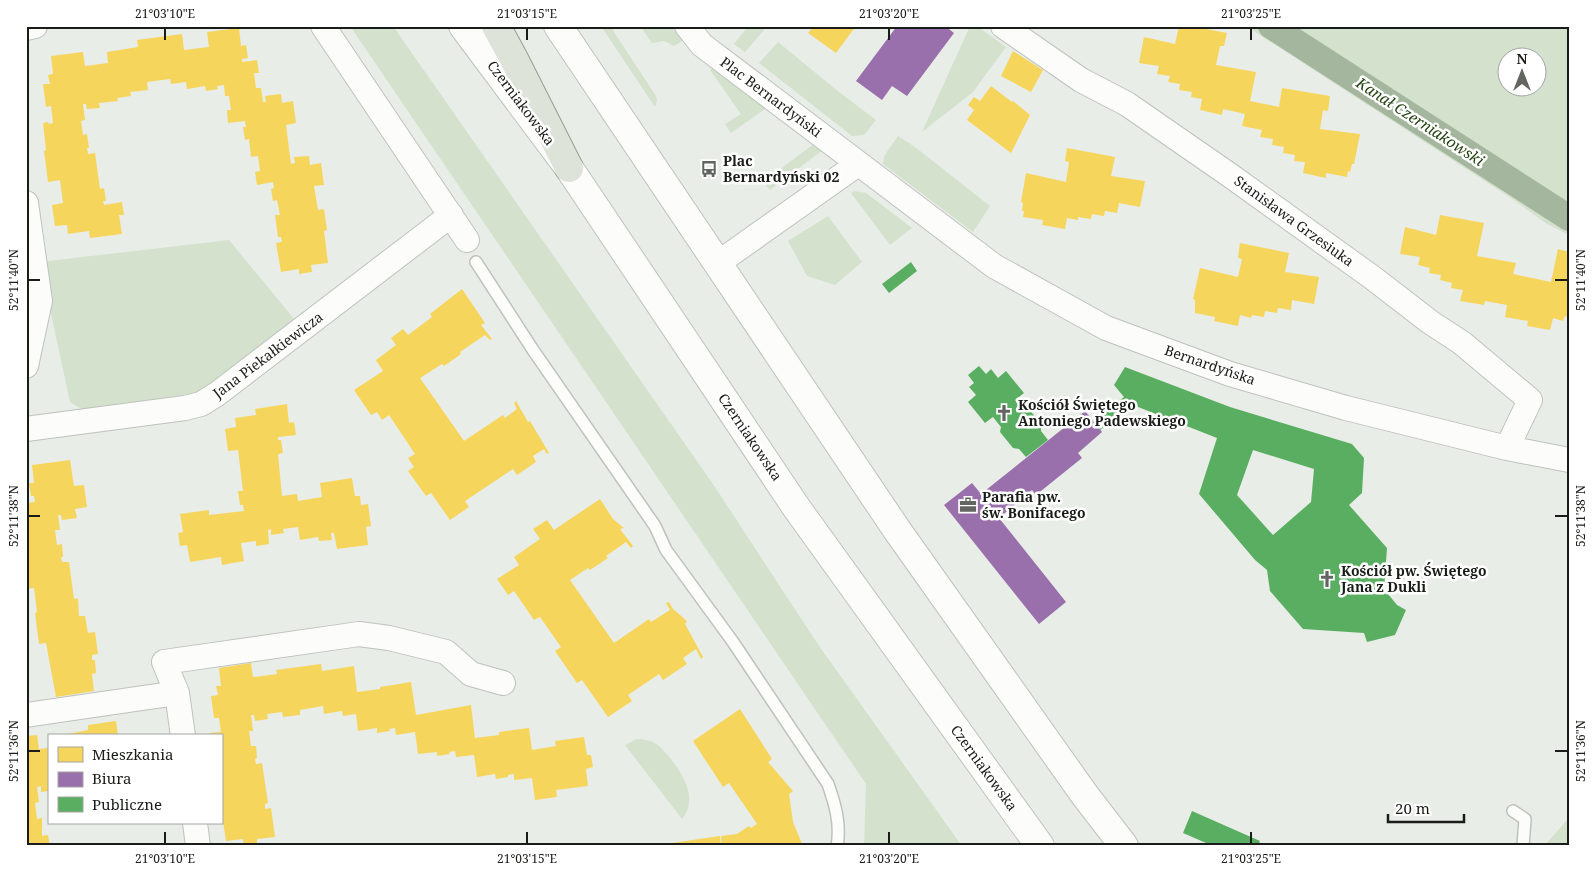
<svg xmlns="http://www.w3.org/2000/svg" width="1595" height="872" font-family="'Noto Serif',serif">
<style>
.green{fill:#d3e1cd;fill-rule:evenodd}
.homes{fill:#f6d55c}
.offices{fill:#9970ab}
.public{fill:#5aae61;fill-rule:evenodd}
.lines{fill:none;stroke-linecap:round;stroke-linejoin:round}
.canal{stroke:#a5b69e;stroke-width:26}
.lane-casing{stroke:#bec2bd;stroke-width:14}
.street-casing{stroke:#bec2bd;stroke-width:26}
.secondary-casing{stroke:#bec2bd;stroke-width:30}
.primary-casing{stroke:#949f8d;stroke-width:30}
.lane{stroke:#fcfcfb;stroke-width:11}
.street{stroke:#fcfcfb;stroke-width:24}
.secondary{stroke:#fcfcfb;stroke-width:28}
.primary{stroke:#dde3d9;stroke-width:28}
.ticks{fill:none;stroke:#191c18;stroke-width:2}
.labels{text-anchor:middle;stroke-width:5;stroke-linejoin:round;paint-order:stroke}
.street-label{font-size:14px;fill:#191c18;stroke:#fff}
.poi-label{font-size:14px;font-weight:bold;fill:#191c18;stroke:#fff;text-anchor:start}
.water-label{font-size:15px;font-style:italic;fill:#244413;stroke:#fff}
.neatline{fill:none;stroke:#191c18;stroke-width:2}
.ticks-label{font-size:12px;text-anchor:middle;fill:#191c18}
</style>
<rect width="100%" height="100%" fill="#e9ede7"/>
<path class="green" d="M350,26H393L715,487L817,643L962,846H864L866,784Z
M601,26H610L656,96L657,101L655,107Z
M640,26H676L685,39L674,46L664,41L652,43Z
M748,26H759L764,30L745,52L734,44Z
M970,26H977L1006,47L973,92L922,132Z
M1246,26H1569V235L1547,224L1511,198ZM1508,58H1538V88H1508Z
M778,42L839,92L876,120L864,135L852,136L759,63Z
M715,66L768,107L731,133L725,124L741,114L710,70Z
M898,136L915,147L990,206L973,232L883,164L884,156Z
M815,143L824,149L770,190L763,182Z
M854,191L866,193L912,228L890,245L851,193Z
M828,216L862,262L835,285L807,276L788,241Z
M229,240L295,320L207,389L189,394L83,410L70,402L40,262Z
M637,739C645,739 653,741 659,746C671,757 689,781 689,797C690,805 687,813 682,819L625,745Z
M1569,818V846H1544Z"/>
<path class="homes" d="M814,26H856L836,53L808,33Z
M1179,26H1190L1227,33L1224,46H1220L1216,65L1256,72L1250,101L1279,107L1282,88L1330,96L1328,111L1323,110L1320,129L1360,134L1354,164H1352L1350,172L1348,171L1347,177L1326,173V178L1303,173L1305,162L1294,161L1295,155L1283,153L1284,147L1272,145L1273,139L1260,137L1262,130L1242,126L1245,114L1223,109L1222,115L1200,110L1202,99L1191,97L1192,92L1179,90L1180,84L1168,82L1170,76L1157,74L1159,66L1139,63L1144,37L1175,44Z
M239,28L241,46L246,45L248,58L242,59V62L257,60L259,73H254L256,88H261L263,102H266L265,96L281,94L282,103L293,101L296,123L286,125L291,164L295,163L294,157L309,156L310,165L321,163L324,185L314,186L318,210L324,209L327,230L324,231L328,263L311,265L312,272L299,274V269L281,272L276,243L282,242L281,237H278L275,215H280L277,200L273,201L271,189L274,188L273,182L257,185L255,172L260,171L258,156L251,157L249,139L245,140L243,127H246L245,121L228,123L227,110H231L229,96H225L224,85L217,86L218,89L206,91L205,86L187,89L186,82L171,84L170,79L147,82L148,90L130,92L131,96L117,98L118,101L99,103L100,108L87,109L86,104H83L85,120L81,121L83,135L87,134L89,148H87L88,154L95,153L100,189L104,188L106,201H103L104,205L122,202L124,215H119L122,234L90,238L89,231L68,234L67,225L55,226L52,205L63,203L60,180L48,182L44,151L46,150L43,123L48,122L49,124L53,123L51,106L46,107L43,84H50L48,75L53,74L51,56L83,52L85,66L108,63L107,52L138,47L137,40L182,34L184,50L209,47L207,32Z
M1013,51L1043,70L1031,92L1001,76Z
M991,86L1012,102L1013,101L1030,115L1011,153L967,120L974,110L968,105L974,97L980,101Z
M1067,148L1115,157L1111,176L1145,181L1140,207L1119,203L1117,213L1105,211L1104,216L1092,214L1091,219L1078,217V220L1067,218L1065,229L1042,225L1043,220L1023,217L1024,211H1022L1023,203L1021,202L1026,173L1066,182L1069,162L1065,161Z
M1440,215L1484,223L1477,256L1516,263L1513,274L1551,282L1558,249L1569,252V317L1565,316L1563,321L1553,318L1550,330L1527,326L1528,321L1505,317L1507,305L1485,301L1484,305L1460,301L1463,290L1451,288L1452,283L1440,280L1441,275L1429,273L1430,268L1418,265L1420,257L1400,254L1405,227L1436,235Z
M1240,243L1289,253L1285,272L1319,277L1314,304L1292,300L1291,310L1278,308L1277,313L1265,311L1264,317L1252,315L1251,318L1240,315L1238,326L1214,321L1215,317L1195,313V300L1193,299L1200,268L1238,277L1242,259L1238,258Z
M462,289L485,323L481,325L492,339L490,340L485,335L460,352L461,354L444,366L442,364L420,378L464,441L503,415L505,418L517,409L514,403L516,401L528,422L530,421L549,453L547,454L544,449L533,456L536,462L517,475L513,469L465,501L469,507L450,520L431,493L426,496L408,471L414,467L408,458L415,454L389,415L382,420L377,412L371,415L354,390L383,371L376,360L396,345L391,338L403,329L408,335L432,317L430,314Z
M287,404L289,423L294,422L296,435L278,437V440H281L283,453L278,454L282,496L297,494L298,501L322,497L320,483L352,478L355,496H360L361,505L368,504L371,526L366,527L368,545L337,549L334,533H331L332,540L319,541L318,537L300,540L298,527L283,529L284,533L271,535V529L268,530L269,544L256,546V541L241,543L244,561L222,565L221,557L190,562L187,545L180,546L178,533L183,532L180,514L209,510V515L244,511L243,505H240L238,491H243L238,450L228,451L225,429L236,427L235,418L256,415L255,409Z
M70,460L74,486L84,485L87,507L75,509L77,518L62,520L61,515H58L60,530H55L57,545L62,544L63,557H61L62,562H69L74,599L78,598L79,616H85L88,633L95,632L98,654L92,655V660H95L96,673L92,674L94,691L56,697L46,643L39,644L35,613L37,612L34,588L26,589V503L35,502L34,496H31L29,483H34L32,465Z
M600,499L613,519L624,528L620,529L633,546L631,548L626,542L606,556L608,558L590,570L588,568L570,580L614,643L649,619L651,622L670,610L666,603L669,602L673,609L687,621L685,624L703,657L701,659L696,649L683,658L687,664L663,680L659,674L628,695L632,701L608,717L582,680L577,683L555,651L561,647L540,617L534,620L514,591L508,595L497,579L519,565L514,557L540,539L533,529L547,520L554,530Z
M251,663L253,677L277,674L276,670L321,664L322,671L354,666L357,692L380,689V687L411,682L416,715L471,705L475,738L499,735V732L529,728L532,750L556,746L555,741L584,737L587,755H591L593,767L586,769L588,786L556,790L557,797L535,800L532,778L514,780V774L508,775V777L496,779L495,774L477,777L474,755L456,757L455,751L449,752L450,754L437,756V752L418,754L415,732L396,735L395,728L389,729L390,731L377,733V728L358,731L356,714L343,716L342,711L324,714L323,706L300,710V715L283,717L282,712L267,714L268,719L255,721L254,715H251L253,731H249L251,746H256L257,758L255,759L256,764L262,763L268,803L265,804V809L271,808L275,837L257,839V844L246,846H244L243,839L226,841L221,809V736H211L210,733L221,732L219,718H214L211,696L218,695L216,686H221L219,668Z
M740,709L772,759L768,762L793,791L789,794L793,822L803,846H722L721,836L737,834L749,826L751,828L757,824L729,783L723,787L693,741Z
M116,721L118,736H58L88,730V725Z
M37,735L39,749L49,748V791L41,792V786L37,787L39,802L35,803L37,819L42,818V836L48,835L50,846H26V736Z
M720,836L721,846H658V845Z"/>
<path class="offices" d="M897,26H945L954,33L907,96L892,86L882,100L856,81Z
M1085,411L1102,432L1078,453L1082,458L1036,495L1032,490L999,518L1066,602L1039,624L944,505L972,483L981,494Z"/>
<path class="public" d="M911,262L917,271L889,293L882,284Z
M979,366L986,374L991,369L998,378L1006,371L1024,393L1015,400L1023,409H1029L1041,424V431L1048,440L1026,457L1019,449L1013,448L1000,432L1001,427L993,417L985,423L968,402L976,395L969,387L974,383L968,375Z
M1125,367L1230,407L1352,444L1364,458L1362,493L1349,505L1387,548L1384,589L1397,605L1406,610L1395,635L1367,642L1364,633L1303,629L1270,591L1267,570L1255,560L1199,494L1217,438L1133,405L1100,430L1094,422L1124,397L1114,385ZM1253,450L1314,469L1311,502L1273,535L1237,495Z
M1192,811L1260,841L1258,846H1213L1183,833Z"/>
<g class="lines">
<path class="canal" d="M1271,26L1569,218"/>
<g class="lane-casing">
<path id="lane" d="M476,262L533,350L655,526L666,550L733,642L828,784C835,804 841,824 837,846
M1513,811L1525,819L1523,846"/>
</g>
<g class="street-casing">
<path id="street" d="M323,26L467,240
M687,26L702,45L994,266L1106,328L1230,374L1346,408L1507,448L1569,460
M1003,26L1081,80L1127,104L1231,176L1373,278L1430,322L1462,343L1530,400L1507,448
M26,28L35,26
M26,203L40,301L26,366
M718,263L858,164
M26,429L185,408L201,404L217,394L451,215
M26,715L177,693
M183,736L177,693L164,662L359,634L389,638L446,652L471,674L503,683
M195,823L198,846"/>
</g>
<g class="secondary-casing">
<path id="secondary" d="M463,26L569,168L796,507L1040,846
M558,26L897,530L1084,794L1124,846"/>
</g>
<g class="primary-casing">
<path id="primary" d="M496,26L515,61L569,168"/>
</g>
<use href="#lane" class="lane"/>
<use href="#street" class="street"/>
<use href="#secondary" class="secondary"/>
<use href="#primary" class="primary"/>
</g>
<path class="ticks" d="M165,28V40M527,28V40M889,28V40M1251,28V40M28,280H40M1555,280H1568M28,516H40M1555,516H1568M28,751H40M1555,751H1568M165,832V844M527,832V844M889,832V844M1251,832V844"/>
<defs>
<g id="bus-bare" transform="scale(1.35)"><path d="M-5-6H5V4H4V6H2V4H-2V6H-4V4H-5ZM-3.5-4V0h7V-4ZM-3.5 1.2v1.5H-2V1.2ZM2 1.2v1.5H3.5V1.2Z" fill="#626560" stroke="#fff" stroke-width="2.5" paint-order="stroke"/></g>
<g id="church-bare" transform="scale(1.35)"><path d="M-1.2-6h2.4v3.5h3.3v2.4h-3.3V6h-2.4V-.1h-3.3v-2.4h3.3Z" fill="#626560" stroke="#fff" stroke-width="2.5" paint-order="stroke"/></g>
<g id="office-bare" transform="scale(1.35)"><path d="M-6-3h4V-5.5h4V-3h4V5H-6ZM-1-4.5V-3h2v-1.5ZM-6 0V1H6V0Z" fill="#626560" stroke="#fff" stroke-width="2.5" paint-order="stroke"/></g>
</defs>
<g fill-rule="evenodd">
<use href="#bus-bare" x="709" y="169"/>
<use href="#church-bare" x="1004" y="413"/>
<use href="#office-bare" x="968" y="505"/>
<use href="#church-bare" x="1327" y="579"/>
</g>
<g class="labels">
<g class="street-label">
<text transform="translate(771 97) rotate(37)" y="5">Plac Bernardyński</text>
<text transform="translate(521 103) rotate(53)" y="5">Czerniakowska</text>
<text transform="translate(1294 221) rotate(36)" y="5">Stanisława Grzesiuka</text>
<text transform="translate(268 355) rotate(-37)" y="5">Jana Piekałkiewicza</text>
<text transform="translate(1210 365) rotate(19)" y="5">Bernardyńska</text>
<text transform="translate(750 437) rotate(56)" y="5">Czerniakowska</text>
<text transform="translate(984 768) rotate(54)" y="5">Czerniakowska</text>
</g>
<g class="poi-label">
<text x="723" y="166">Plac<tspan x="723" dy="16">Bernardyński 02</tspan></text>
<text x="1018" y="410">Kościół Świętego<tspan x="1018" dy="16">Antoniego Padewskiego</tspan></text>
<text x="982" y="502">Parafia pw.<tspan x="982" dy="16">św. Bonifacego</tspan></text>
<text x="1341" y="576">Kościół pw. Świętego<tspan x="1341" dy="16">Jana z Dukli</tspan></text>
</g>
<g class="water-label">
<text transform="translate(1420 122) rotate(33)" y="5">Kanał Czerniakowski</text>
</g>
</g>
<rect width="1595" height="872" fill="none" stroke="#ffffff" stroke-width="55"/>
<rect x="48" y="734" width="175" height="90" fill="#ffffff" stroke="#a3a4a3"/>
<rect x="58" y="747" width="25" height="15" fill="#f6d55c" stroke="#a3a4a3"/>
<text x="92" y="760" font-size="15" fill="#191c18">Mieszkania</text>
<rect x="58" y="772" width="25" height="15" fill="#9970ab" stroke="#a3a4a3"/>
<text x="92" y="784" font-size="15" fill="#191c18">Biura</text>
<rect x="58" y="797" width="25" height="15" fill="#5aae61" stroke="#a3a4a3"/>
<text x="92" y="810" font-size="15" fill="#191c18">Publiczne</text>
<g transform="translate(1522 72)"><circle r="24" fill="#ffffff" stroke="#a3a4a3"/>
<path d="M0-4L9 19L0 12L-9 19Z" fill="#626560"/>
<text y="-8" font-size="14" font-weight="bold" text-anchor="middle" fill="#191c18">N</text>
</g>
<path d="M1388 814v8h76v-8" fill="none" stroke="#191c18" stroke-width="2.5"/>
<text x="1395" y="814" font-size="15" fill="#191c18" stroke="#ffffff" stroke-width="4" paint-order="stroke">20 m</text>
<rect x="28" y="28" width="1540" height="816" class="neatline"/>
<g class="ticks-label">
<text x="165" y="18">21°03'10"E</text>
<text x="527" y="18">21°03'15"E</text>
<text x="889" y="18">21°03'20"E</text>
<text x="1251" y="18">21°03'25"E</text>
<text transform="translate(14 280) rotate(-90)" y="4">52°11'40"N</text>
<text transform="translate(1581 280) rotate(-90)" y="4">52°11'40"N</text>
<text transform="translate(14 516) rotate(-90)" y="4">52°11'38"N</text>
<text transform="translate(1581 516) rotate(-90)" y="4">52°11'38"N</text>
<text transform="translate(14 751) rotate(-90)" y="4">52°11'36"N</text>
<text transform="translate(1581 751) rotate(-90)" y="4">52°11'36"N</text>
<text x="165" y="863">21°03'10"E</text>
<text x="527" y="863">21°03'15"E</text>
<text x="889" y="863">21°03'20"E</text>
<text x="1251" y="863">21°03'25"E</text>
</g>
</svg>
